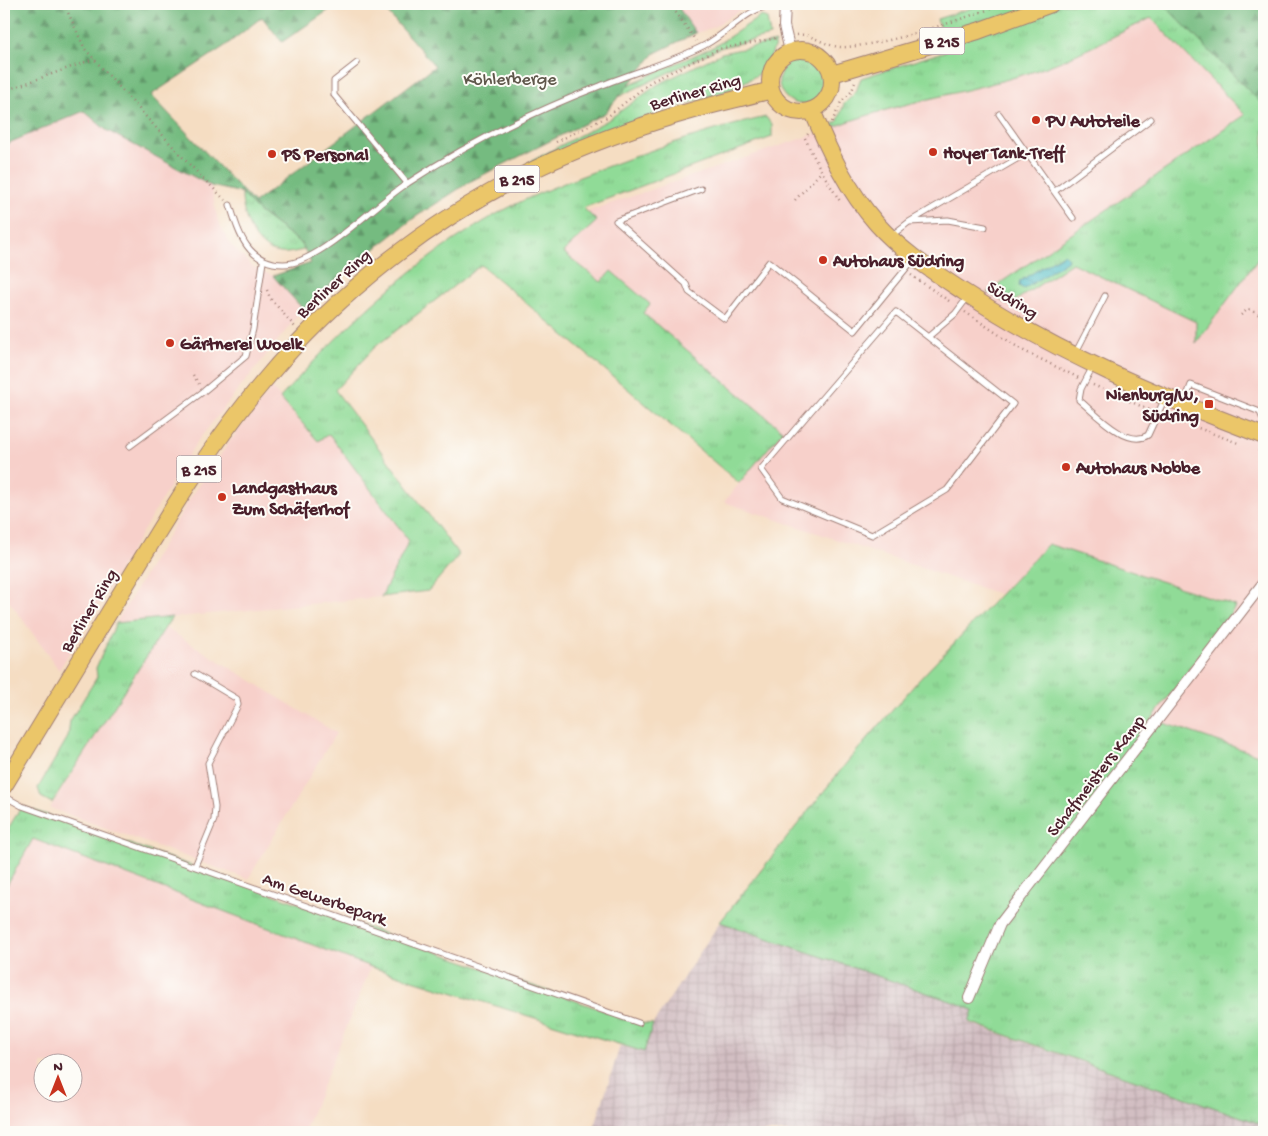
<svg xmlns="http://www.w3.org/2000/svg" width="1268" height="1136" font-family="'Gochi Hand',sans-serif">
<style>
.built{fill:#f7d0ca;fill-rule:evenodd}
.industrial{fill:url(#industrial-grid)}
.grass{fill:url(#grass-tufts);stroke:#6d7d61}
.forest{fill:url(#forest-firs);stroke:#5f6d56}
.water{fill:url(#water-waves);stroke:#4c6e78}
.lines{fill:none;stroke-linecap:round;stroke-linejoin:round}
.lane-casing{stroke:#a07e76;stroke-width:7}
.street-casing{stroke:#a07e76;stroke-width:12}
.primary-casing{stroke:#a07e76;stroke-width:18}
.path{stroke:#a07e76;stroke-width:2.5;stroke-dasharray:1 4;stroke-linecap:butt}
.lane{stroke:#fff;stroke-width:5}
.street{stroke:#fff;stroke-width:10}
.primary{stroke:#ebc669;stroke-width:16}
.poi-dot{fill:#c8321e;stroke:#fdfcf7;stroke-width:2}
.labels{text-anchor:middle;stroke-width:4;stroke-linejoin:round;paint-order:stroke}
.shield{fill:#fdfcf7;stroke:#806168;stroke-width:1}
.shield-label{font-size:16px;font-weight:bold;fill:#4a1f2b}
.park-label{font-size:18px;fill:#5f574b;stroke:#fdfcf7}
.street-label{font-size:18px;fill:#4a1f2b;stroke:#fdfcf7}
.poi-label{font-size:18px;font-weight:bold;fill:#4a1f2b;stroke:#fdfcf7;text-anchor:start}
</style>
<defs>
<pattern id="industrial-grid" width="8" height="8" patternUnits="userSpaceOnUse" patternTransform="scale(1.25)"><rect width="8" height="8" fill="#d2bec2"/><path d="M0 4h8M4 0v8" fill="none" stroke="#b6a3a7"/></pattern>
<pattern id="grass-tufts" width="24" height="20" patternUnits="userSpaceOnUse" patternTransform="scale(1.25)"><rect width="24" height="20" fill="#90db97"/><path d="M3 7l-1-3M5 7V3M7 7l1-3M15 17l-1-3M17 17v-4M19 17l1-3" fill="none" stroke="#7ebc82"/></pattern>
<pattern id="forest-firs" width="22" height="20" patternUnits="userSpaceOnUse" patternTransform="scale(1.25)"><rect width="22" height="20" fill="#74bb80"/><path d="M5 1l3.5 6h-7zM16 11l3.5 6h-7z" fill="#619769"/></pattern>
<pattern id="water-waves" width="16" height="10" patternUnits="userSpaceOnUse" patternTransform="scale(1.25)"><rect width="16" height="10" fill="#4ebcc5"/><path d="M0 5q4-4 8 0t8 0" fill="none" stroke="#4398a0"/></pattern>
</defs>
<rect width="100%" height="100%" fill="#fdfcf7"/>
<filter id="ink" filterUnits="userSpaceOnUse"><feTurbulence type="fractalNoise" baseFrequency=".02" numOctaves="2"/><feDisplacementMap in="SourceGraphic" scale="10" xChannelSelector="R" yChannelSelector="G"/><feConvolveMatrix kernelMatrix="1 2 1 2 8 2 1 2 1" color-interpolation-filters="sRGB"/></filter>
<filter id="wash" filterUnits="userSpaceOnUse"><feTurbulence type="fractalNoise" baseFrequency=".0096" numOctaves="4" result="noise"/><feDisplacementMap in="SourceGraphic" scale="20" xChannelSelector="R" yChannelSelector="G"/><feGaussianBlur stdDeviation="1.12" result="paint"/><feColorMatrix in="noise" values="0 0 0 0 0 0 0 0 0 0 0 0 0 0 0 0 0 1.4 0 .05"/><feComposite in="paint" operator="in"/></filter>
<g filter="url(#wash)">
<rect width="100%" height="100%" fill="#f5ddc2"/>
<path class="built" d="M676,4H750L712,28L696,33Z
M1151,18L1245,115L988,292L1009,305L1072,263L1196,322L1197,342L1264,251V757L1151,719L1236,605L1048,544L999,594L724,502L782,431L642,313L650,304L612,272L601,282L563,252L596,221L586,212L826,130L859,116L967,91L1034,71Z
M84,111L106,130L211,186L218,221L231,245L252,266L273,276L303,309L196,443L59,670L4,594V145Z
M272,388L317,441L328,433L409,541L381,597L116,623L191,497L230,441Z
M164,627L336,733L248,879L50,808Z
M33,839L371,967L304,1132H4V890ZM42,1064H72V1094H42Z"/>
<path class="industrial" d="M720,922L959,1004L973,1010L969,1023L1264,1125V1132H593L620,1046L644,1052L653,1024Z"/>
<path class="grass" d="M984,4H1171L1167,7L1264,106V251L1196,343V322L1072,263L1009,305L987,292L1245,115L1151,18C1113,36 1072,59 1032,72C964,94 892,103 826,130L838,121L844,104L856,92L861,78L946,51L937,19Z
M761,16L767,18L770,36L719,48L618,97L628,85L715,46Z
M776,42L771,56L759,74L732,89L614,128L523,167L526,164L608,120L657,85L722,53Z
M779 81a23 23 0 1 1 46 0a23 23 0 1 1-46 0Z
M766,117L772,125V137L583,208L597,221L563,252L601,282L611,271L650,304L643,313L783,431L739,483L481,265L375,347L335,390L459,555L428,591L381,597L409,541L329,434L318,441L280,398C340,331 405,268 483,222C517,201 556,186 593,172C650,150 707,130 766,117Z
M242,193L258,211L302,244L304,250C297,251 288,254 281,253C256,252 241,215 242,193Z
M1048,544L1236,606L1152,719L1264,757V1125L969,1022L973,1010L959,1004L720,922L848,761L918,681Z
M172,617L52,803L41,797L38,788L68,737L70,721L97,677L96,668L116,623Z
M22,806L639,1023L653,1024L644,1052L371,967L33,839L4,890V835Z"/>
<path class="forest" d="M4,4H338L282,42L262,17L225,46L151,95L254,203L435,66L380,4H676L696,33L655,53L605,113L471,181L414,218L345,272L303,309L273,276L311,263L302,244L258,211L242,193L211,186L106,130L84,111L4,145Z
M1171,4H1264V106L1166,7Z"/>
<path class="water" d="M1063,254L1067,256L1068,260L1024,289L1019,286L1020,281Z"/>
</g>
<g filter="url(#ink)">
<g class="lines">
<g class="lane-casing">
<path id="lane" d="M357,63L334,81V95L407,183
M999,114L1073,218
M701,189L616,221L686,284L689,292L725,319L769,262L855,331L913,260
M1055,191L1151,119
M230,205C239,234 247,263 283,264C318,265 377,202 408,183C468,143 533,112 600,86C634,72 672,62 705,45C731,31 746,8 776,4
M909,222L948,220L985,227
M891,236L909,222L1027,153
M928,337L896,312L761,469L782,498L872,535L947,490L1013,404L928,337L955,314L967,298
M1076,352L1105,296
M1092,368L1081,389L1079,400C1095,413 1127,449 1148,435L1165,398
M1185,401L1191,385L1260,412L1264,422L1261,431
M130,446L204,391L246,356L253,329L263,262
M4,796L22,806L639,1023
M195,866L214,820L215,807L208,763L238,705L237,699L195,674"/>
</g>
<g class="street-casing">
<path id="street" d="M785,4L784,26L790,51
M969,998L1000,924L1264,582"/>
</g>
<g class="primary-casing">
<path id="primary" d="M770 81a31 31 0 1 1 62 0a31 31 0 1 1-62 0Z
M832,74L978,31L1051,4
M812,110C829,151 847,190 877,224C901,251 934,272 964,292C1058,354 1159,396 1264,436
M4,786C46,717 88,647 130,578C171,510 213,441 264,381C338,292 432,219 535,169C587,144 643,124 698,109C722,102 747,97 771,90"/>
</g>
<path class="path" d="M64,4L85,49L186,161L225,200
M670,4L696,41
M797,35C812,32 826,49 847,47C901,42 955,20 1006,4
M4,91L94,59
M832,122L841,102L852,91L855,82
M808,134L805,138C815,161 827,181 840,201
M556,142L607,117L652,81L719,49L777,38
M795,200L821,172
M911,275L952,303
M267,290L270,298L295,327
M965,312L1022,350L1079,378
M1241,315L1248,309L1264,317
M193,375L199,384
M1093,385L1152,411
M1166,416L1238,443
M1258,450L1264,452"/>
<use href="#lane" class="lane"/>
<use href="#street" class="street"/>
<use href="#primary" class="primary"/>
</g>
</g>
<g class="poi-dot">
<circle cx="1036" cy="120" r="5"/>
<circle cx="933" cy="152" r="5"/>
<circle cx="272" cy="154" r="5"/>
<circle cx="823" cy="260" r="5"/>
<circle cx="170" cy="343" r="5"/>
<rect x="1204" y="399" width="10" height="10" rx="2.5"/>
<circle cx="1066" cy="467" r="5"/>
<circle cx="222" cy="497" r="5"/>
</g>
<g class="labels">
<g class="shield">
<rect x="919.5" y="27.5" width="45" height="27" rx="4"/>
<rect x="494.5" y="165.5" width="45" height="27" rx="4"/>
<rect x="176.5" y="455.5" width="45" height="27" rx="4"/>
</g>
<g class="shield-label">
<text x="942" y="47">B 215</text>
<text x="517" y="185">B 215</text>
<text x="199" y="475">B 215</text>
</g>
<g class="park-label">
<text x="510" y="84">Köhlerberge</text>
</g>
<g class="street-label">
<text transform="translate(695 91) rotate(-16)" y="6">Berliner Ring</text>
<text transform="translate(333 283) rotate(-42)" y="6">Berliner Ring</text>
<text transform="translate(1013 299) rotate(32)" y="6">Südring</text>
<text transform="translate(88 610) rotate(-59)" y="6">Berliner Ring</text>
<text transform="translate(1095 775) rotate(-52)" y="6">Schafmeisters Kamp</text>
<text transform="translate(325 898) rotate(19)" y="6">Am Gewerbepark</text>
</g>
<g class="poi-label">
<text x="1046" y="126">PV Autoteile</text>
<text x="943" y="158">Hoyer Tank-Treff</text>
<text x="282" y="160">PS Personal</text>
<text x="833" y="266">Autohaus Südring</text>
<text x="180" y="349">Gärtnerei Woelk</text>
<text x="1199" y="400" text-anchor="end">Nienburg/W,<tspan x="1199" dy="21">Südring</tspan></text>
<text x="1076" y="473">Autohaus Nobbe</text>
<text x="232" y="493">Landgasthaus<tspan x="232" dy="21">Zum Schäferhof</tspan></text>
</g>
</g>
<rect width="1268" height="1136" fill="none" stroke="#fdfcf7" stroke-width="20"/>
<g transform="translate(58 1078)"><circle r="24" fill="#fdfcf7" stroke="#b5a4a5"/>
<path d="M0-4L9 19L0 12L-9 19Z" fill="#c8321e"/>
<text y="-8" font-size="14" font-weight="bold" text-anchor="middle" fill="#4a1f2b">N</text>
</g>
</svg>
